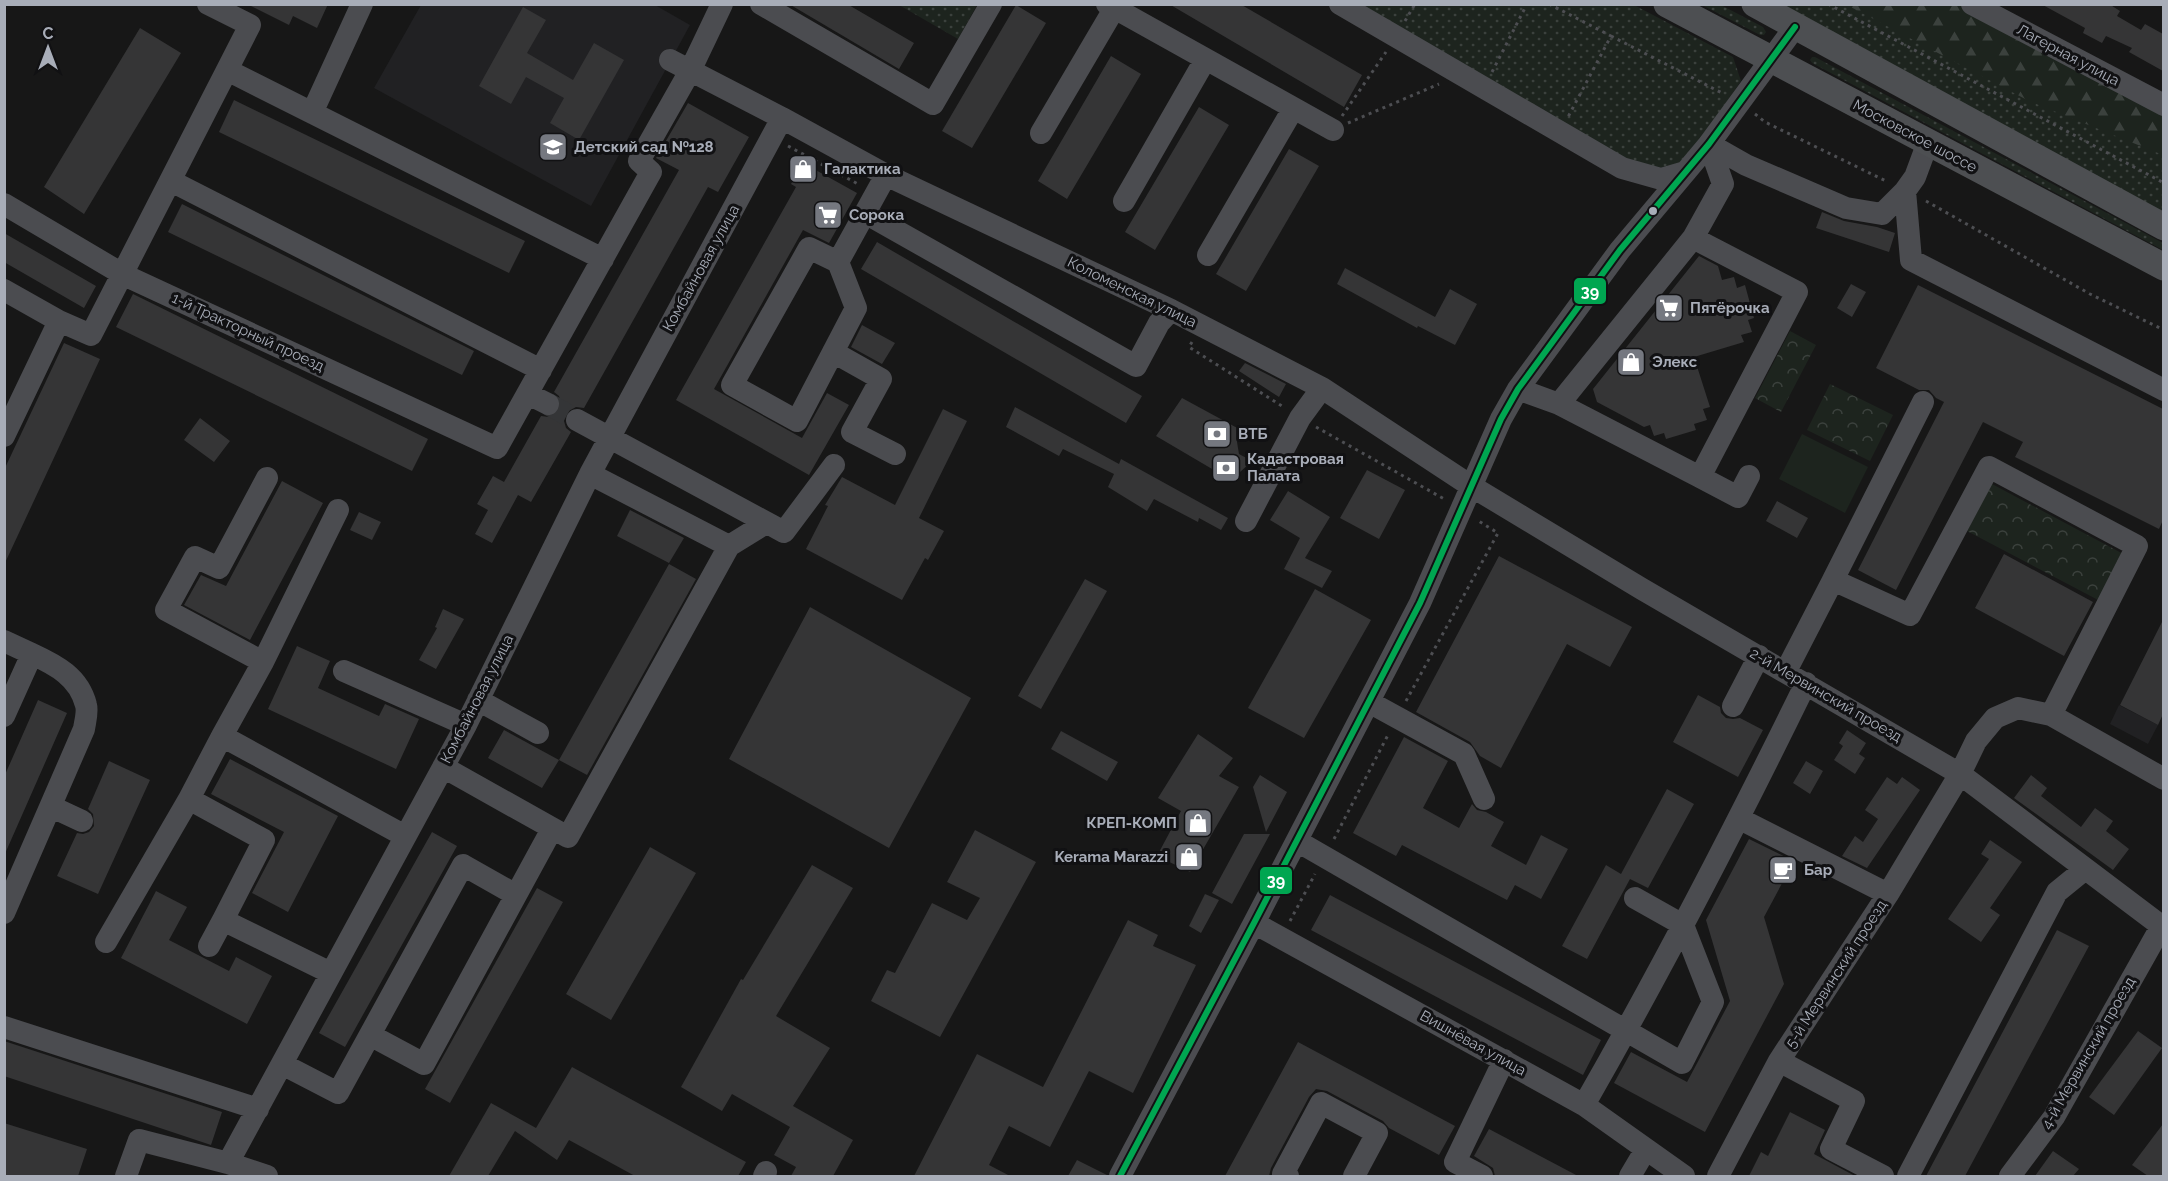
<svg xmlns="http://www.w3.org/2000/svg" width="2168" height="1181" font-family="Raleway,sans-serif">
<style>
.built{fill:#212123}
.grass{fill:url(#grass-dots)}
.forest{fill:url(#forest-firs)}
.park{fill:url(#park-crowns)}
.garden{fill:#1d241e}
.building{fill:#353536}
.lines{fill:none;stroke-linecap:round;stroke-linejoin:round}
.minor-tunnel{stroke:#343537;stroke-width:22;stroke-dasharray:22 11;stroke-linecap:butt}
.path{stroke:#4d4e52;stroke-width:3;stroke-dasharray:3 4.5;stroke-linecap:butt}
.minor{stroke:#4b4c50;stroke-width:22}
.major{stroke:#4d4f52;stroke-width:27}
.bus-1-casing{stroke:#111113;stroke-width:10}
.bus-1{stroke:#00a651;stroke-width:6}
.bus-dot{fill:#a8adb8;stroke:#111113;stroke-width:2}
.labels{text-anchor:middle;stroke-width:6;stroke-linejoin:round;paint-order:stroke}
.street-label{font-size:15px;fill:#a8adb8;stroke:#111113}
.poi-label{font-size:15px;font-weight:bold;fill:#a8adb8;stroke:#111113;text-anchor:start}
.line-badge{stroke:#111113;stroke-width:2}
.badge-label{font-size:16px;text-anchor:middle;font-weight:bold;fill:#fff}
</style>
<defs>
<pattern id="grass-dots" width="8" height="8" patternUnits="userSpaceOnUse" patternTransform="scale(1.5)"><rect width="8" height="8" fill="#1d241e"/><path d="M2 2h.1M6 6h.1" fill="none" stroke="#3b413d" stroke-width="1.8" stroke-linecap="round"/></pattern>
<pattern id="forest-firs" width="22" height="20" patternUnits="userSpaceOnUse" patternTransform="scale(1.5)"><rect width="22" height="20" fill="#1d241e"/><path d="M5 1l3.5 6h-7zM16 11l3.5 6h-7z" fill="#3b413d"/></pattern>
<pattern id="park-crowns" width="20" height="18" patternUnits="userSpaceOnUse" patternTransform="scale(1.5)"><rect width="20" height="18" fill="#1d241e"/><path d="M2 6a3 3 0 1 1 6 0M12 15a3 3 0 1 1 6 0" fill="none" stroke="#3b413d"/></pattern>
</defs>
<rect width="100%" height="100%" fill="#171717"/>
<path class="built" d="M421,5H655L690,25L591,206L374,88Z
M2119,705L2158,725L2148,744L2110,724Z"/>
<path class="grass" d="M899,5H977L958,39Z
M1356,5H1634L1733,57L1741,81L1685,162L1667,172L1624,160Z
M1702,5H1721L1763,27L1766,32L1764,35H1760Z
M1755,5H1972L2163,105V216Z
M1812,57H1815L2163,243V250L1812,63L1810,60Z"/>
<path class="forest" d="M1847,5H1972L2163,105V155L2029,101Z"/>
<path class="park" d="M1790,331L1816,345L1781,412L1755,398Z
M1830,384L1893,415L1870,461L1807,430Z
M1992,484L2127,556L2102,602L1967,531Z"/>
<path class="garden" d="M1802,434L1868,467L1845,513L1779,479Z"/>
<path class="building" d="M247,4H328L317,28L293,16L289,25Z
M789,4H847L914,43L899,69Z
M1169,4H1240L1362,75L1344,107Z
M2041,4H2109L2120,11L2117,16L2141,30L2145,24L2163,34V71L2129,52L2132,48L2106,36L2102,43L2083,33L2085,28Z
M1016,5L1046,23L972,148L942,131Z
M523,7L546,20L527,53L573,80L594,43L624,60L579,140L550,123L564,98L526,77L511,104L479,86Z
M140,28L181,53L84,214L44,187Z
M1111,56L1141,74L1067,199L1038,181Z
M234,100L525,241L509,273L219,132Z
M688,103L749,137L718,192L708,187L584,408L576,407L565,413L564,421L566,428L571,432L531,502L518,495L492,543L475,534L488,510L477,504L493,476L504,482L541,416L549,417L560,411L561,403L559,396L554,392L679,170L656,158Z
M1199,107L1229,125L1155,250L1125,232Z
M1289,149L1319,166L1246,291L1216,274Z
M803,163L857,193L829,243L803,230L714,389L802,438L827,393L849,405L809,475L676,400L796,187L791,184Z
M182,204L474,351L462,375L168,232Z
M1822,212L1844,221L1877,227L1895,233L1889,252L1816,228Z
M4,233L96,286L84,308L4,262Z
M877,242L1142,396L1126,423L861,269Z
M1699,256L1718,266L1722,280L1734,277L1737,288L1745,285L1754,318L1748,320L1752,332L1741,335L1744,342L1694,357L1710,407L1703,409L1707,420L1694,424L1696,430L1666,439L1664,433L1654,436L1650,425L1644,427L1597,402L1593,389Z
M1345,268L1435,317L1450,289L1477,304L1455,345L1418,326L1417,328L1337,284Z
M1851,284L1866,292L1852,317L1837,308Z
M1918,285L2163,409V520L2159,529L2015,457L2023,442L1983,422L1896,590L1858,570L1944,402L1936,398L1929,390H1919L1876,368Z
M133,294L428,439L412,471L116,327Z
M862,325L895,343L882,364L851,347Z
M64,343L100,359L4,565V470Z
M1245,363L1286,384L1279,397L1239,371Z
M1182,398L1241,430L1237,442L1239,454L1252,461L1239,473L1224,476L1156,436Z
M1015,407L1119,464L1121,459L1228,518L1221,530L1199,518L1198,522L1154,499L1147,511L1108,487L1114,474L1063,449L1059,456L1006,427Z
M943,409L967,421L919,518L944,531L928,560L925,558L902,600L806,549L828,506L825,505L842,477L895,505Z
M200,418L230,441L214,462L184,440Z
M1367,470L1405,490L1379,539L1340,518Z
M282,481L323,503L250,640L184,605L201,575L226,586Z
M1288,491L1330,517L1305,558L1332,571L1322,588L1284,569L1300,538L1270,520Z
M1777,501L1808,518L1797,538L1766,521Z
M630,510L684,538L669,563L617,536Z
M359,512L381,522L372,540L350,530Z
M2004,554L2093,602L2064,656L1975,608Z
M1499,556L1632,627L1610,667L1567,644L1501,768L1480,756L1470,742L1416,712Z
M669,564L696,579L587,775L559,760Z
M1085,579L1107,591L1041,709L1018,696Z
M1315,589L1371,620L1304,738L1248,708Z
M810,607L971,698L889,848L729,759Z
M443,609L464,619L436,669L419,660L437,628L435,627Z
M2163,620V714L2158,725L2120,705Z
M297,646L330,661L318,688L379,716L385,704L419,719L396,769L268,709Z
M1698,695L1720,707L1721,713L1726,718L1733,719L1740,718L1763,730L1738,777L1673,742Z
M38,700L67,713L4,856V777Z
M504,730L559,760L542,788L488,758Z
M1847,730L1866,743L1859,754L1865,758L1855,774L1834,760L1843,746L1839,743Z
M1061,731L1118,762L1107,781L1051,749Z
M1198,734L1233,758L1219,776L1239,787L1190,872L1157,856L1181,811L1158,798Z
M1404,737L1448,761L1423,808L1459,828L1472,804L1477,810L1486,812L1504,822L1491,846L1526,865L1541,835L1568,849L1541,899L1515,885L1507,900L1402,845L1396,856L1353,833Z
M230,759L338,816L288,912L252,893L284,832L211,794Z
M109,761L150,780L98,894L57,876L77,833L83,834L89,832L94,826L93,814L88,809Z
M1806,761L1823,771L1810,794L1793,783Z
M1260,775L1287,792L1266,832L1253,787Z
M2031,775L2047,788L2041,796L2081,827L2095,808L2113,821L2106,831L2129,849L2113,870L2014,798Z
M1887,777L1897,784L1902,777L1920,790L1867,868L1842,856L1855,836L1863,842L1878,819L1865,810Z
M1667,789L1694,804L1648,888L1630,879L1587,959L1562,946L1606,865L1621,874Z
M975,830L1036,862L940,1037L871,1001L887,970L895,973L932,903L967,920L980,898L947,882Z
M432,832L457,846L345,1047L319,1033Z
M1244,834H1270L1232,904L1212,893Z
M1749,839L1794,861L1764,917L1784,984L1705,1132L1614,1083L1631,1052L1687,1082L1694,1069L1730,1001L1706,920Z
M1990,840L2022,862L1990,908L2000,915L1981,942L1948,919L1989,859L1981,854Z
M650,847L696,873L611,1020L566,994Z
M812,865L853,888L776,1016L830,1048L793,1106L853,1140L833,1176H791L796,1167L774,1155L790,1127L732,1094L722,1111L681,1087L741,979L743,980Z
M537,888L563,902L450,1103L425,1089Z
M156,891L187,907L169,940L229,971L236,957L272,976L247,1024L121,958Z
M1205,894L1219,900L1201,933L1189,926Z
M1330,895L1601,1040L1583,1075L1311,930Z
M1128,920L1158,935L1153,946L1196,965L1133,1093L1089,1071L1050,1147L1009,1126L989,1165L1010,1176H914L977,1054L1043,1087Z
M2057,930L2089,946L1965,1176H1926Z
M2138,1031L2162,1048L2114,1115L2089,1097Z
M4,1041L222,1112L211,1145L4,1076Z
M1298,1042L1455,1126L1439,1155L1389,1128L1383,1121L1327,1091L1316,1089L1309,1097L1271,1168L1269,1176H1225Z
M572,1067L746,1162L738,1176H635L569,1140L557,1160L515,1131L488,1176H449L491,1103L536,1128Z
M1790,1112L1825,1130L1814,1154L1855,1176H1749L1761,1152L1768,1156Z
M4,1123L87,1149L78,1176H4Z
M2163,1124V1176H2148L2132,1165Z
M1489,1129L1578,1176H1495L1493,1168L1474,1156Z
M2053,1151L2079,1169L2073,1176H2035Z
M1077,1160L1107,1175V1176H1068Z"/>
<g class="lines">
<path class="minor-tunnel" d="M548,404L577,420"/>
<path class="path" d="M1549,4L1611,36L1568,117
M1828,4L2164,183
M1405,21L1415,4
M1611,36L1724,94
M1492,72L1527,4
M1755,114L1765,122L1888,182
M1342,116L1386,52
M1348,123L1439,84
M788,146L858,184
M1926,201L2090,294L2164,330
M1192,342L1189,347L1285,408
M1316,427L1446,500
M1406,701L1498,533L1477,520
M1334,839L1389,733
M1290,921L1315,874"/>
<path class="minor" d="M208,4L250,25L227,70
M761,4L933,104L991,4
M1107,4L1333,130
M1340,4L1622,168L1661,179L1685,172
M1972,4L2164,105
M670,60L782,118L886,175L1171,310L1322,388L1471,486L1642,589L1960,774L2164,928
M312,113L362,4
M1041,133L1114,9
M1709,144L1746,165L1846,208L1882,214L1905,191L1915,177L1928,142
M171,181L541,370
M1905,191L1911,260L2164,390
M1124,201L1205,60
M4,204L124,275L497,448L651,172L639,161L690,71L722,4
M865,213L1136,366L1159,323L1171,310
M1693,238L1559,404L1700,477L1797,292L1693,238L1723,184L1709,144
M809,248L838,262L856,308L797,421L732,385Z
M1208,255L1293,109
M838,262L886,175
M4,290L59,321
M833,352L881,379L852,432L895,454
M1518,389L1559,404
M528,394L548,404
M577,420L784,532L834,465
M4,436L59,321L91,335L227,70L603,259
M1700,477L1738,497L1749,476
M1246,521L1300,418L1322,388
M729,546L766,523
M1833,580L1923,402
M4,641L32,654L4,716
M263,662L166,610L195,557L219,568L267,478
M344,671L466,725
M1786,671L1833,580L1910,615L1989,467L2137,546L2051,715
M478,700L538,733
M1369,702L1464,754L1484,799
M1733,706L1759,656
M222,736L263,662L338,510
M443,767L568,837L729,546L590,474
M52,807L82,821
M1740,819L1888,894
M1297,841L1682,1063L1713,1002L1683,925L1635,898
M4,913L84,729C85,722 88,712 86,705C79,677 56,665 32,654
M1254,923L1584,1105L1684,1176
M106,942L189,799
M209,946L223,920
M331,973L223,920L264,840L189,799L222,736L405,836
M4,1027L258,1109
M370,1035L424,1064L552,829
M1779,1061L1854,1101L1831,1149L1883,1176
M282,1064L338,1093L463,865L516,895
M1584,1105C1663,967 1736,826 1806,683
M228,1163L267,1176
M126,1176L139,1140L228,1163L466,725L590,474L782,118
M764,1176L766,1172
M1120,1176L1254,923L1420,603L1501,419L1518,389L1620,250L1709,144L1795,27
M1288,1176L1283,1174L1321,1103L1377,1133L1354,1176
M1482,1176L1455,1162L1504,1060
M1630,1176L1646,1149
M1718,1176L1779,1061L1888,894L1960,774L1976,741L1995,718L2018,708L2051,715L2164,779
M1908,1176L2057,892L2084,870
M2010,1176L2054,1117L2161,927"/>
<path class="major" d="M1667,4L2164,267
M1755,4L2164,227"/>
<g class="bus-1-casing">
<path id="bus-1" d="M1120,1176L1254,923L1420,603L1501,419L1518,389L1620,250L1709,144L1795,27"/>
</g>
<use href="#bus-1" class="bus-1"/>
</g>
<defs>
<g id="school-square" transform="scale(1.5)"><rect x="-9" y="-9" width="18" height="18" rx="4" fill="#757880" stroke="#111113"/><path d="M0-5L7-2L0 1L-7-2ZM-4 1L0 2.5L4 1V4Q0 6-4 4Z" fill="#fff"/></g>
<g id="shop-square" transform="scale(1.5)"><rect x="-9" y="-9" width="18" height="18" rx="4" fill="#757880" stroke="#111113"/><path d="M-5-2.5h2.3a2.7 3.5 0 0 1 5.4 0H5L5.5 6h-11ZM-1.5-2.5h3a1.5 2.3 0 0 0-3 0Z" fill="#fff"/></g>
<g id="supermarket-square" transform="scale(1.5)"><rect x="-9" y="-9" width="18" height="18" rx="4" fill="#757880" stroke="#111113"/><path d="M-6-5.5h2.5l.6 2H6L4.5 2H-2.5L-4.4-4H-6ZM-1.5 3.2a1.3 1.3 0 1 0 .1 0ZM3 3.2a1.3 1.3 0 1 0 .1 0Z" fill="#fff"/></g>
<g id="bank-square" transform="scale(1.5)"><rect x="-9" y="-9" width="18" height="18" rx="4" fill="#757880" stroke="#111113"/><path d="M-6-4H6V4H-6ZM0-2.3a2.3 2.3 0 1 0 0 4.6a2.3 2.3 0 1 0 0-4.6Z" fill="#fff"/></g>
<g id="cafe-square" transform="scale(1.5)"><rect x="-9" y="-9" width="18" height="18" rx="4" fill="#757880" stroke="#111113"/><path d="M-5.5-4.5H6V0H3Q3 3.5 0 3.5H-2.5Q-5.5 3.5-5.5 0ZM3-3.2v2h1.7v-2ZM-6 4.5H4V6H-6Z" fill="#fff"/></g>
</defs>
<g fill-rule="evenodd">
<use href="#school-square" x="553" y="147"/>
<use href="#shop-square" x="803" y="169"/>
<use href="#supermarket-square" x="828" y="215"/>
<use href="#supermarket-square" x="1669" y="308"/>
<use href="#shop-square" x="1631" y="362"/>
<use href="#bank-square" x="1217" y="434"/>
<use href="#bank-square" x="1226" y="468"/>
<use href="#shop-square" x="1198" y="823"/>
<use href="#shop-square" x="1189" y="857"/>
<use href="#cafe-square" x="1783" y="870"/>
</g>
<circle class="bus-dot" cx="1653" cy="211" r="5"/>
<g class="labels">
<g class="street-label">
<text transform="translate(2068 55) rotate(28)" y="5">Лагерная улица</text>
<text transform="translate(1915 136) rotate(28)" y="5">Московское шоссе</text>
<text transform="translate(701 268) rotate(-61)" y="5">Комбайновая улица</text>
<text transform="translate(1132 292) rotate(26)" y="5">Коломенская улица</text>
<text transform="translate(248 332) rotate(25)" y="5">1-й Тракторный проезд</text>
<text transform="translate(1826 695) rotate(30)" y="5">2-й Мервинский проезд</text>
<text transform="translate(477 699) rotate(-63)" y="5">Комбайновая улица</text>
<text transform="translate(1836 974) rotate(-57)" y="5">5-й Мервинский проезд</text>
<text transform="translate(1473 1043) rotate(29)" y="5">Вишнёвая улица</text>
<text transform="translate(2088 1053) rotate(-60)" y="5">4-й Мервинский проезд</text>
</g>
<g class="poi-label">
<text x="574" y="152">Детский сад №128</text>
<text x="824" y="174">Галактика</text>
<text x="849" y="220">Сорока</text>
<text x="1690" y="313">Пятёрочка</text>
<text x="1652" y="367">Элекс</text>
<text x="1238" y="439">ВТБ</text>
<text x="1247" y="464">Кадастровая<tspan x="1247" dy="17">Палата</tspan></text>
<text x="1177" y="828" text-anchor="end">КРЕП-КОМП</text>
<text x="1168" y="862" text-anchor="end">Kerama Marazzi</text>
<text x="1804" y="875">Бар</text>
</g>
</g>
<g class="line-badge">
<rect x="1573" y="277" width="34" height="28" rx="6" fill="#00a651"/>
<rect x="1259" y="866" width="34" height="29" rx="6" fill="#00a651"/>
</g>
<g class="badge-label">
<text x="1590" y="297">39</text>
<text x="1276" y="886">39</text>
</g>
<rect width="2168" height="1181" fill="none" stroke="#a8adb8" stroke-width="12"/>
<g transform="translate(48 48)" stroke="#111113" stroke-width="4.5" paint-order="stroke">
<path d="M0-4.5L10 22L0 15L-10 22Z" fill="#a8adb8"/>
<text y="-9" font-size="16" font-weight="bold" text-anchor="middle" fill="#a8adb8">С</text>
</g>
</svg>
